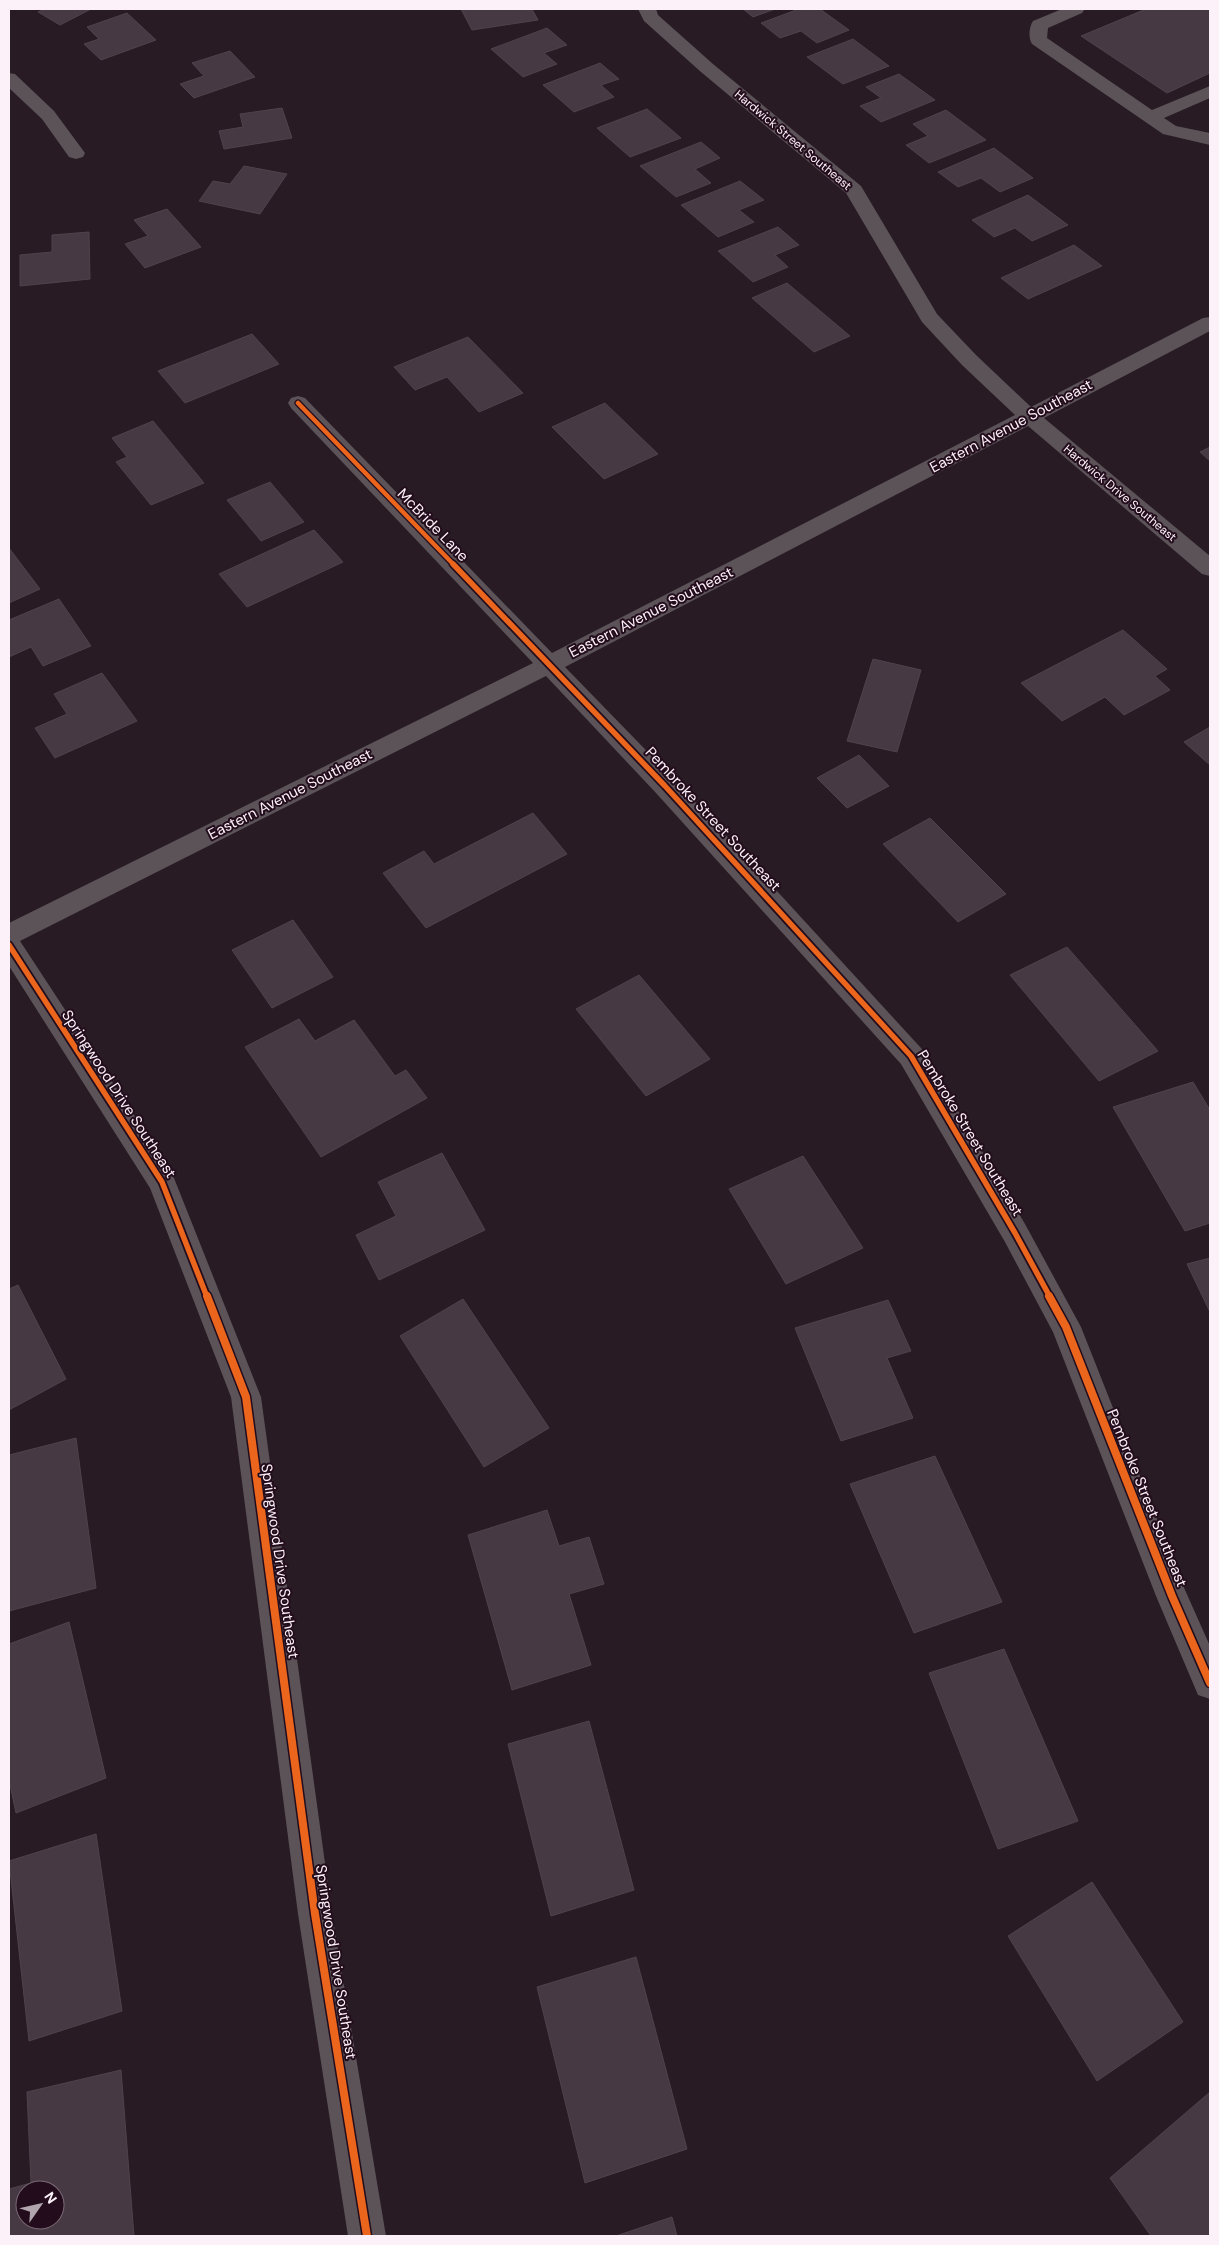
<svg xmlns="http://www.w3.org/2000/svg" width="1219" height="2245" font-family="'DM Sans',sans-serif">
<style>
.building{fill:#473943;stroke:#4f434b;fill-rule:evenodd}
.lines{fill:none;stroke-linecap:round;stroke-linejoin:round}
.minor{fill:#5b5358;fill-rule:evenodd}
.cycleway-far2-casing{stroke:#230d1d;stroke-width:7}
.cycleway-far1-casing{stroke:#230d1d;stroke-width:9}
.cycleway-casing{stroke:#230d1d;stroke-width:11}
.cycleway-far2{stroke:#eb651d;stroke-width:4.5}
.cycleway-far1{stroke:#eb651d;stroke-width:5.5}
.cycleway{stroke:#eb651d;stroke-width:8}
.labels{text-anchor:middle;stroke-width:4;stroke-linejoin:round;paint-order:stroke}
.far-street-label{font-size:12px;fill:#fdf1f9;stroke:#230d1d}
.street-label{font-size:15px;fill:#fdf1f9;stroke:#230d1d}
</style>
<rect width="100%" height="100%" fill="#281b24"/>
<path class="building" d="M45,9H91L60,25L38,12Z
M461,9H532L538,20L472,30Z
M743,9H775L753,17Z
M799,9H820L849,30L817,43L801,31L780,38L761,23Z
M1146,9H1210V73L1167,93L1081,36Z
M127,13L156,40L101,60L84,44L99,39L87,27Z
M547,28L567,45L544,53L557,64L523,77L491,49Z
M853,39L889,66L843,84L807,57Z
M230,51L255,77L194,98L180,84L204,76L192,63Z
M600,63L619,79L601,85L614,97L574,112L543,85Z
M899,74L935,100L881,122L860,106L881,98L866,87Z
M282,108L292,138L224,149L219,131L243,127L240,114Z
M647,109L681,138L630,157L597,128Z
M946,110L986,140L929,163L906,145L928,136L913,124Z
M701,142L720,158L695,169L711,183L676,197L640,166Z
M994,148L1033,178L1000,192L981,178L958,187L938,172Z
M244,166L287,174L260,214L199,201L213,181L230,184Z
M740,181L764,200L739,210L754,222L718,237L681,205Z
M1028,195L1068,225L1032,241L1015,228L994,237L972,220Z
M167,209L201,247L145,268L125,244L148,236L134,220Z
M778,227L799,245L775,255L788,267L753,282L718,251Z
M89,232L90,279L20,286V255L52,252V235Z
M1074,245L1102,266L1028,299L1001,278Z
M787,283L850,336L814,352L752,298Z
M252,334L279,364L185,403L158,371Z
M468,337L523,393L479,412L447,377L415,390L394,367Z
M605,403L658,454L604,479L552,427Z
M153,421L204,483L151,505L116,462L127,457L112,438Z
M1210,447V461L1200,452Z
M270,482L304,522L261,541L227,500Z
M314,530L343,562L247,607L219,574Z
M9,548L40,589L9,603Z
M59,599L91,646L43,666L31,647L9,657V620Z
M1123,630L1167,669L1155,676L1170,690L1124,715L1105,697L1062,721L1021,683Z
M873,659L921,670L897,752L847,741Z
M102,673L137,721L55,758L35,728L67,714L54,694Z
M1210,727V765L1184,742Z
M859,755L889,786L847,808L817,778Z
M533,813L567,854L426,928L383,873L424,851L434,864Z
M930,818L1006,894L958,922L883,844Z
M293,920L333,977L272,1008L232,950Z
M1067,947L1158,1051L1099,1081L1010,975Z
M639,975L710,1059L646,1096L576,1009Z
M299,1019L315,1041L354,1020L395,1076L406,1070L427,1098L321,1157L245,1047Z
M1193,1082L1210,1110V1223L1185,1231L1113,1107Z
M442,1153L485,1230L379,1280L356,1235L396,1216L378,1182Z
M803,1156L863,1248L786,1284L729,1189Z
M1210,1258V1312L1187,1264Z
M18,1285L66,1379L9,1410V1289Z
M463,1299L549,1428L484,1467L400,1336Z
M888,1300L911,1351L887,1358L913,1418L841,1441L795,1328Z
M76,1438L96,1588L9,1611V1455Z
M935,1456L1002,1602L914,1633L850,1484Z
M547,1510L559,1546L589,1537L604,1584L569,1594L591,1665L512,1690L468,1535Z
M69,1622L106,1778L16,1813L9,1780V1644Z
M1004,1649L1078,1821L998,1849L929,1673Z
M589,1721L634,1890L551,1916L508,1744Z
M96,1834L122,2011L29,2041L9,1861Z
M1092,1882L1183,2022L1097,2081L1008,1936Z
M636,1957L687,2149L585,2183L537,1987Z
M121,2070L134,2236H9V2189L31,2183L27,2092ZM25,2190H55V2220H25Z
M1210,2092V2236H1151L1110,2178Z
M672,2217L677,2236H616Z"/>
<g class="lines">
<path class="minor" d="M638,9H656L658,15L713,64L861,186L937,314L976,355L1031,407L1203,318L1210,317V331L1044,418L1210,556V576L1202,574L1028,426L565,667L674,779L921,1048L1025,1224L1081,1327L1185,1590L1210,1646V1699L1198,1695L1156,1596L1053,1332L1005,1242L901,1064L656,793L546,676L20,941L172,1173L261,1397L332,1914L386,2236H348L298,1914L231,1397L150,1188L9,966V923L533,663L291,408L288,403L291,398L298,396L305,398L552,653L1015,415L962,365L922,322L846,193L701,72L644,21Z
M1062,9H1085L1082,13L1048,28L1047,38L1152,110L1210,86V98L1164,118L1176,126L1210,133V145L1163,134L1032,44C1028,38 1029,27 1033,21Z
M9,73L15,74L54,111L85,153L83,157L76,159L69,157L42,119L9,88Z"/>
<g class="cycleway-far2-casing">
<path id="cycleway-far2" d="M298,403L454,565"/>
</g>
<g class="cycleway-far1-casing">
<path id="cycleway-far1" d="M453,564L665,786L911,1056L1015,1233L1050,1297
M9,945L162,1182L207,1297"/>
</g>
<g class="cycleway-casing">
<path id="cycleway" d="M207,1296L246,1397L315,1914L367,2236
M1049,1296L1066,1327L1172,1596L1210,1683"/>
</g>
<use href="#cycleway-far2" class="cycleway-far2"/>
<use href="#cycleway-far1" class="cycleway-far1"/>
<use href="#cycleway" class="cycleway"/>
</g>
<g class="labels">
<g class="far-street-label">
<text transform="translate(793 140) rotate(40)" y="4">Hardwick Street Southeast</text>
<text transform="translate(1120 493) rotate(40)" y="4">Hardwick Drive Southeast</text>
</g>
<g class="street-label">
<text transform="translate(1011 426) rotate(-28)" y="5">Eastern Avenue Southeast</text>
<text transform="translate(433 525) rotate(46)" y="5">McBride Lane</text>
<text transform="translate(651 612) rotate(-27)" y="5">Eastern Avenue Southeast</text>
<text transform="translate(290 794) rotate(-27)" y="5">Eastern Avenue Southeast</text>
<text transform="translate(713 819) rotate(47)" y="5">Pembroke Street Southeast</text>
<text transform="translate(119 1094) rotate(57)" y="5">Springwood Drive Southeast</text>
<text transform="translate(970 1133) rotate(59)" y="5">Pembroke Street Southeast</text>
<text transform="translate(1147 1498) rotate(68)" y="5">Pembroke Street Southeast</text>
<text transform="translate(280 1561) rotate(82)" y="5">Springwood Drive Southeast</text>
<text transform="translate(336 1962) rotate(81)" y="5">Springwood Drive Southeast</text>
</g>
</g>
<rect width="1219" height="2245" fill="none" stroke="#fdf1f9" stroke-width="20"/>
<g transform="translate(40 2205) rotate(56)"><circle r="24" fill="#230d1d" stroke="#7a6875"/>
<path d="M0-4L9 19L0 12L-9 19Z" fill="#b2a6ae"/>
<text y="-8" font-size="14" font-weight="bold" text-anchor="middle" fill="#fdf1f9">N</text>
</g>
</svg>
